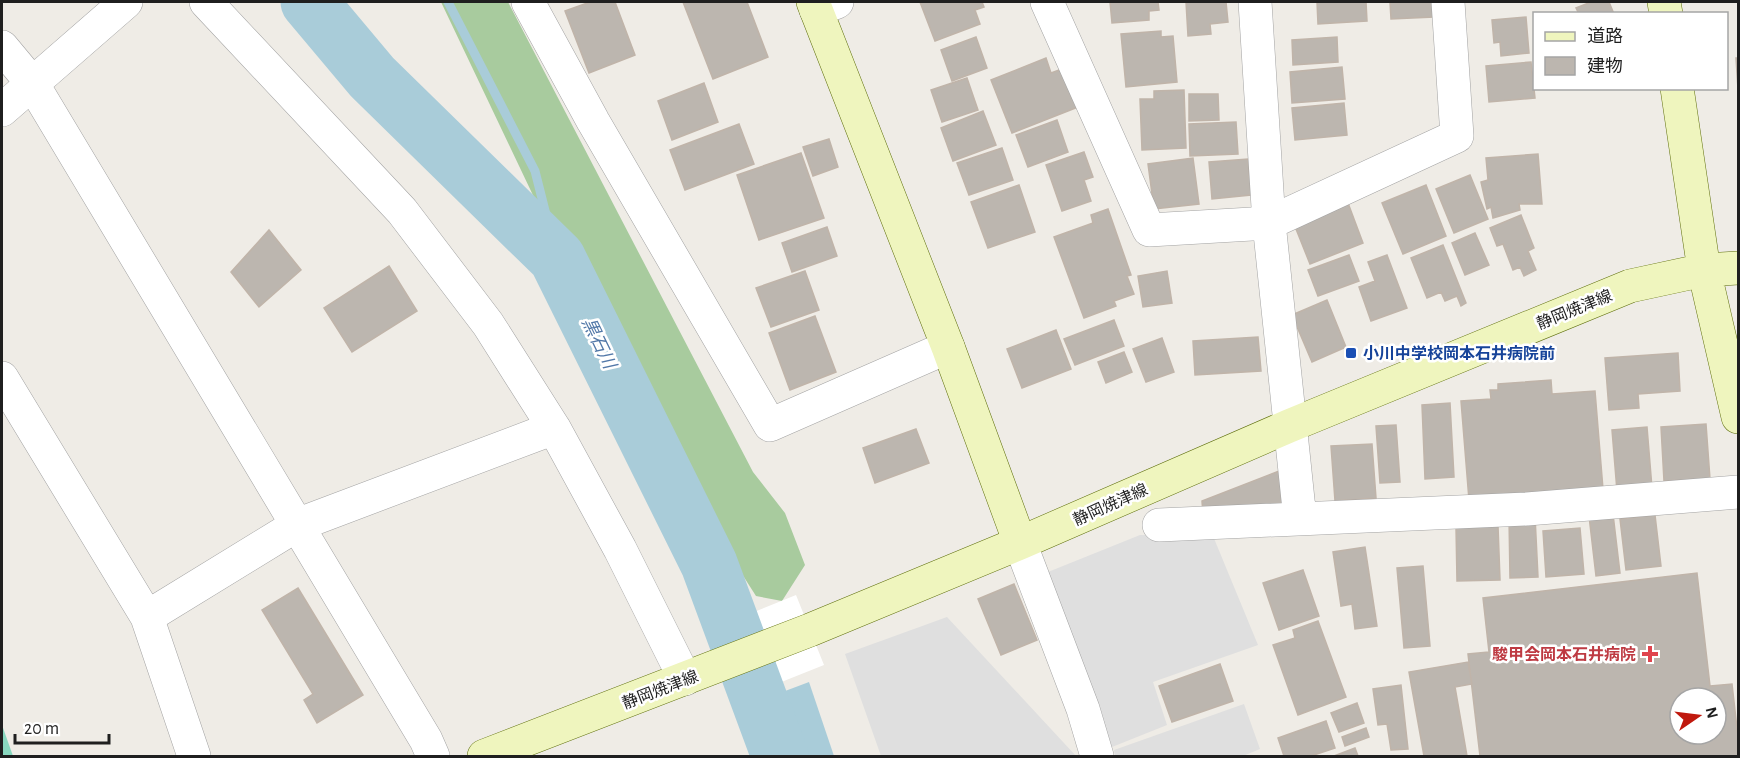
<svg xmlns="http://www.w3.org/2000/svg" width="1740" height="758" font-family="'Alegreya Sans','Noto Sans JP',sans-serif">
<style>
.forest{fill:#a8cb9e}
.pitch{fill:#89d8bf}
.parking{fill:#dfdfdf}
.water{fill:#a9ccd9}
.pier{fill:#fff}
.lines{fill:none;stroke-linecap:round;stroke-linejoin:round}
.stream{stroke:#a9ccd9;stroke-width:9}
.river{stroke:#a9ccd9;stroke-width:57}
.building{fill:#bcb6af;stroke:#c0b4a9;stroke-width:1.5;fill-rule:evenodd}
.street-casing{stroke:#a3a3a3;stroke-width:34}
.secondary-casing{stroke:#5f6f0d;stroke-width:34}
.street{stroke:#fff;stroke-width:33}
.secondary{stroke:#eff5be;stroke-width:33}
.transit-dot{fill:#1a4fb4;stroke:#fff;stroke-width:2}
.health-dot{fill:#e0444e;stroke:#fff;stroke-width:2}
.labels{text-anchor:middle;stroke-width:5;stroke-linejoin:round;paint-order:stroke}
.street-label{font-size:16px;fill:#1f1f1f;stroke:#fff}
.transit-label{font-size:16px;font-weight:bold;fill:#164399;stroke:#fff;text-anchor:start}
.health-label{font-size:16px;font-weight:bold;fill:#be3a42;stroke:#fff;text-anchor:end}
.water-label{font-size:18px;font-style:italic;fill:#5278a8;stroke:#fff}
</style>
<rect width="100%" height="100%" fill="#efece6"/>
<path class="forest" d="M441,2H508L753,472L785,513L805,565L782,601L756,596L629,397Z"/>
<path class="pitch" d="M2,725L13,756H2Z"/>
<path class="parking" d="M1140,535L1213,536L1258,645L1153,682L1167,725L1112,747L1048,572Z
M947,617L1076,756H881L845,654Z
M1244,704L1260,749L1243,756H1115L1114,750Z"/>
<path class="water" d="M809,682L834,756H770L753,703Z"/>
<path class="pier" d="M796,595L824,665L741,698L714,628Z"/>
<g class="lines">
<path class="stream" d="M448,2L535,171L557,258"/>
<path class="river" d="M309,2L372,77L557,258L709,564L780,756"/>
</g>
<path class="building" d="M590,2H615L635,55L589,73L565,11Z
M683,2H747L768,57L713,79Z
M920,2H982L984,7L975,10L980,24L935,41Z
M1110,2H1158L1159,10L1149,11V20L1112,23Z
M1186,2H1226L1228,22L1210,24L1211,34L1188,36Z
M1317,2H1366L1367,21L1318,24Z
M1390,2H1433L1434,17L1391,19Z
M1591,2H1609L1614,14H1579L1576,8Z
M1526,17L1529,53L1501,56L1500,42L1494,43L1492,20Z
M1161,31V37L1173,36L1177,82L1126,87L1121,34Z
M976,37L987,68L952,81L941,50Z
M1337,37L1338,62L1293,65L1292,40Z
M1046,58L1051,73L1062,69L1078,107L1012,133L991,80Z
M1736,58H1738V89Z
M1531,62L1535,98L1489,102L1486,66Z
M1342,67L1345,99L1292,103L1290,72Z
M967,78L978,110L942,122L931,90Z
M704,83L718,122L672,140L658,101Z
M1184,90L1186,148L1142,150L1140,99H1154V91Z
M1189,94H1218L1219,120L1189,121Z
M1344,103L1347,135L1295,140L1292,108Z
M983,111L996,145L953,161L941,128Z
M1057,120L1068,152L1028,167L1016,135Z
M1236,122L1238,154L1190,156L1189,124Z
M739,124L754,164L685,190L670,150Z
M829,139L838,167L813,176L803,147Z
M1002,148L1013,180L969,195L957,163Z
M1084,152L1093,177L1084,180L1091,201L1062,211L1046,165Z
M801,153L824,218L759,240L737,175Z
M1538,154L1542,204H1519L1520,210L1493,218L1491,207L1487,209L1481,182L1488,180L1486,158Z
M1193,158L1199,204L1154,209L1148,164Z
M1248,159L1251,195L1212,199L1209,162Z
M1470,175L1488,219L1454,233L1436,189Z
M1019,185L1035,232L988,248L971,202Z
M1426,185L1446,236L1403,254L1382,203Z
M1348,203L1363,243L1310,264L1294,224Z
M1108,209L1131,275L1127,276L1134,294L1114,301L1116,306L1084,318L1054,237L1093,223L1091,215Z
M1521,215L1534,248L1528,251L1536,270L1524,276L1520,267L1513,270L1503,244L1497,246L1490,228Z
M827,227L837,256L792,272L782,243Z
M269,230L301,270L259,307L231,272Z
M1475,233L1489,265L1465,275L1452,243Z
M1443,245L1466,303L1461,306L1457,296L1445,301L1441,292L1427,298L1411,258Z
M1349,255L1359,281L1318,296L1308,270Z
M1387,255L1407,308L1371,321L1359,287L1375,281L1368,262Z
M389,266L417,311L352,352L324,308Z
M805,271L819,310L771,327L756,288Z
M1167,271L1172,303L1143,307L1138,276Z
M1327,300L1346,347L1312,362L1292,315Z
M815,316L836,372L790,390L769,333Z
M1114,320L1124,346L1075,365L1064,339Z
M1056,330L1071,369L1022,388L1007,349Z
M1258,337L1261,371L1195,375L1193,341Z
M1162,338L1174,372L1146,382L1133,349Z
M1124,352L1132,372L1106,383L1098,362Z
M1678,353L1680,391L1638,394L1639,408L1609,410L1605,358Z
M1551,380L1552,394L1595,391L1603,489L1469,500L1461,401L1491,399L1490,390H1498V384Z
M1450,403L1454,477L1425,479L1422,405Z
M1706,424L1710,479L1664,481L1661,427Z
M1396,425L1400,482L1380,483L1376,426Z
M1647,427L1652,488L1617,491L1612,430Z
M916,429L929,463L875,483L863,448Z
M1372,444L1376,498L1335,501L1331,446Z
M1279,471L1283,507L1203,514L1202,501Z
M1613,514L1620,573L1596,576L1589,516Z
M1655,515L1661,566L1626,570L1620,519Z
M1535,516L1538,577L1510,578L1509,517Z
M1498,526L1500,580L1457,581L1456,527Z
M1580,528L1584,574L1546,577L1543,531Z
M1365,547L1377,626L1355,629L1352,604L1341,606L1333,552Z
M1423,566L1430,646L1404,648L1397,568Z
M1303,570L1319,616L1279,630L1263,583Z
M1697,573L1710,686L1732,684L1738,737V756H1480L1468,654L1489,652L1483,598ZM1680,698H1716V734H1680Z
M1014,584L1037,640L1001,655L978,599Z
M298,588L363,695L317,723L304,700L313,694L262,610Z
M1318,621L1346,697L1298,715L1273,645L1295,638L1293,630Z
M1468,662L1472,684L1455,687L1467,756H1424L1409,672Z
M1220,664L1233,701L1172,722L1159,686Z
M1401,685L1408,749L1391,750L1387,724L1378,725L1373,689Z
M1357,703L1364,723L1339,732L1331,713Z
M1326,721L1335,748L1311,756H1284L1278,738Z
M1366,728L1369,737L1345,746L1342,737Z
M1355,748L1358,756H1334Z"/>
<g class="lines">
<g class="street-casing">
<path id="street" d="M206,2L402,211L488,324L554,428L620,549L685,679
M528,2L593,121L770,425L948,347
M1047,2L1149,230L1269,223L1457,136L1448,2
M1255,2L1269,223L1300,519
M816,10L837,2
M2,47L32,83L426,740L433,756
M2,110L126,2
M2,378L147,617L194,756
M1159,525L1527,509L1738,492
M1020,543L1083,709L1097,756
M147,617L297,525L554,428"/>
</g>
<g class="secondary-casing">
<path id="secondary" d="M813,2L948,347L1020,543
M1664,2L1666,14
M1677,88L1704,270L1738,417
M484,756L810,630L1020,543L1289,426L1630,286L1704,270L1738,268"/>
</g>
<use href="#street" class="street"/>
<use href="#secondary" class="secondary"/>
</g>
<rect class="transit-dot" x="1345" y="347" width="12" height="12" rx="3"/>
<path class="health-dot" d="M1647 645h6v6h6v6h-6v6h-6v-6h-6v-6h6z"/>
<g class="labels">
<g class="street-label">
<text transform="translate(1574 309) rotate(-22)" y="6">静岡焼津線</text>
<text transform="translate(1110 504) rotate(-24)" y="6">静岡焼津線</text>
<text transform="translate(660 689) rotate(-21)" y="6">静岡焼津線</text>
</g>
<g class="transit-label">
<text x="1363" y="359">小川中学校岡本石井病院前</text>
</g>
<g class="health-label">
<text x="1636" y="660">駿甲会岡本石井病院</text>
</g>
<g class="water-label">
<text transform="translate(599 343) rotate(64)" y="6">黒石川</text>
</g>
</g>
<rect width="1740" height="758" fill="none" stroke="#1f1f1f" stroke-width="6"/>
<rect x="1533" y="12" width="195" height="78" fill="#ffffff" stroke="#a5a5a5" stroke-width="1.5"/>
<rect x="1545" y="32" width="30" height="9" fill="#eff5be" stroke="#a5a5a5" stroke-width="1.5"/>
<text x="1587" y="42" font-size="18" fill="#1f1f1f">道路</text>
<rect x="1545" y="57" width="30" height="18" fill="#bcb6af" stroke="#a5a5a5" stroke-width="1.5"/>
<text x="1587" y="72" font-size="18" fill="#1f1f1f">建物</text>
<g transform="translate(1698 716) rotate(76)"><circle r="28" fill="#ffffff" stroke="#a5a5a5" stroke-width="1.5"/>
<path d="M0-4.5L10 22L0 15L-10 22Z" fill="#c0190e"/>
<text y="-9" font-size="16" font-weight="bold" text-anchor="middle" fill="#1f1f1f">N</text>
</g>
<path d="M15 734v9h94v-9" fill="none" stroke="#1f1f1f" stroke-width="3"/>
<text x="24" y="734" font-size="18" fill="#1f1f1f" stroke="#ffffff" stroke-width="4.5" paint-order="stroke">20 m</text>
</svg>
